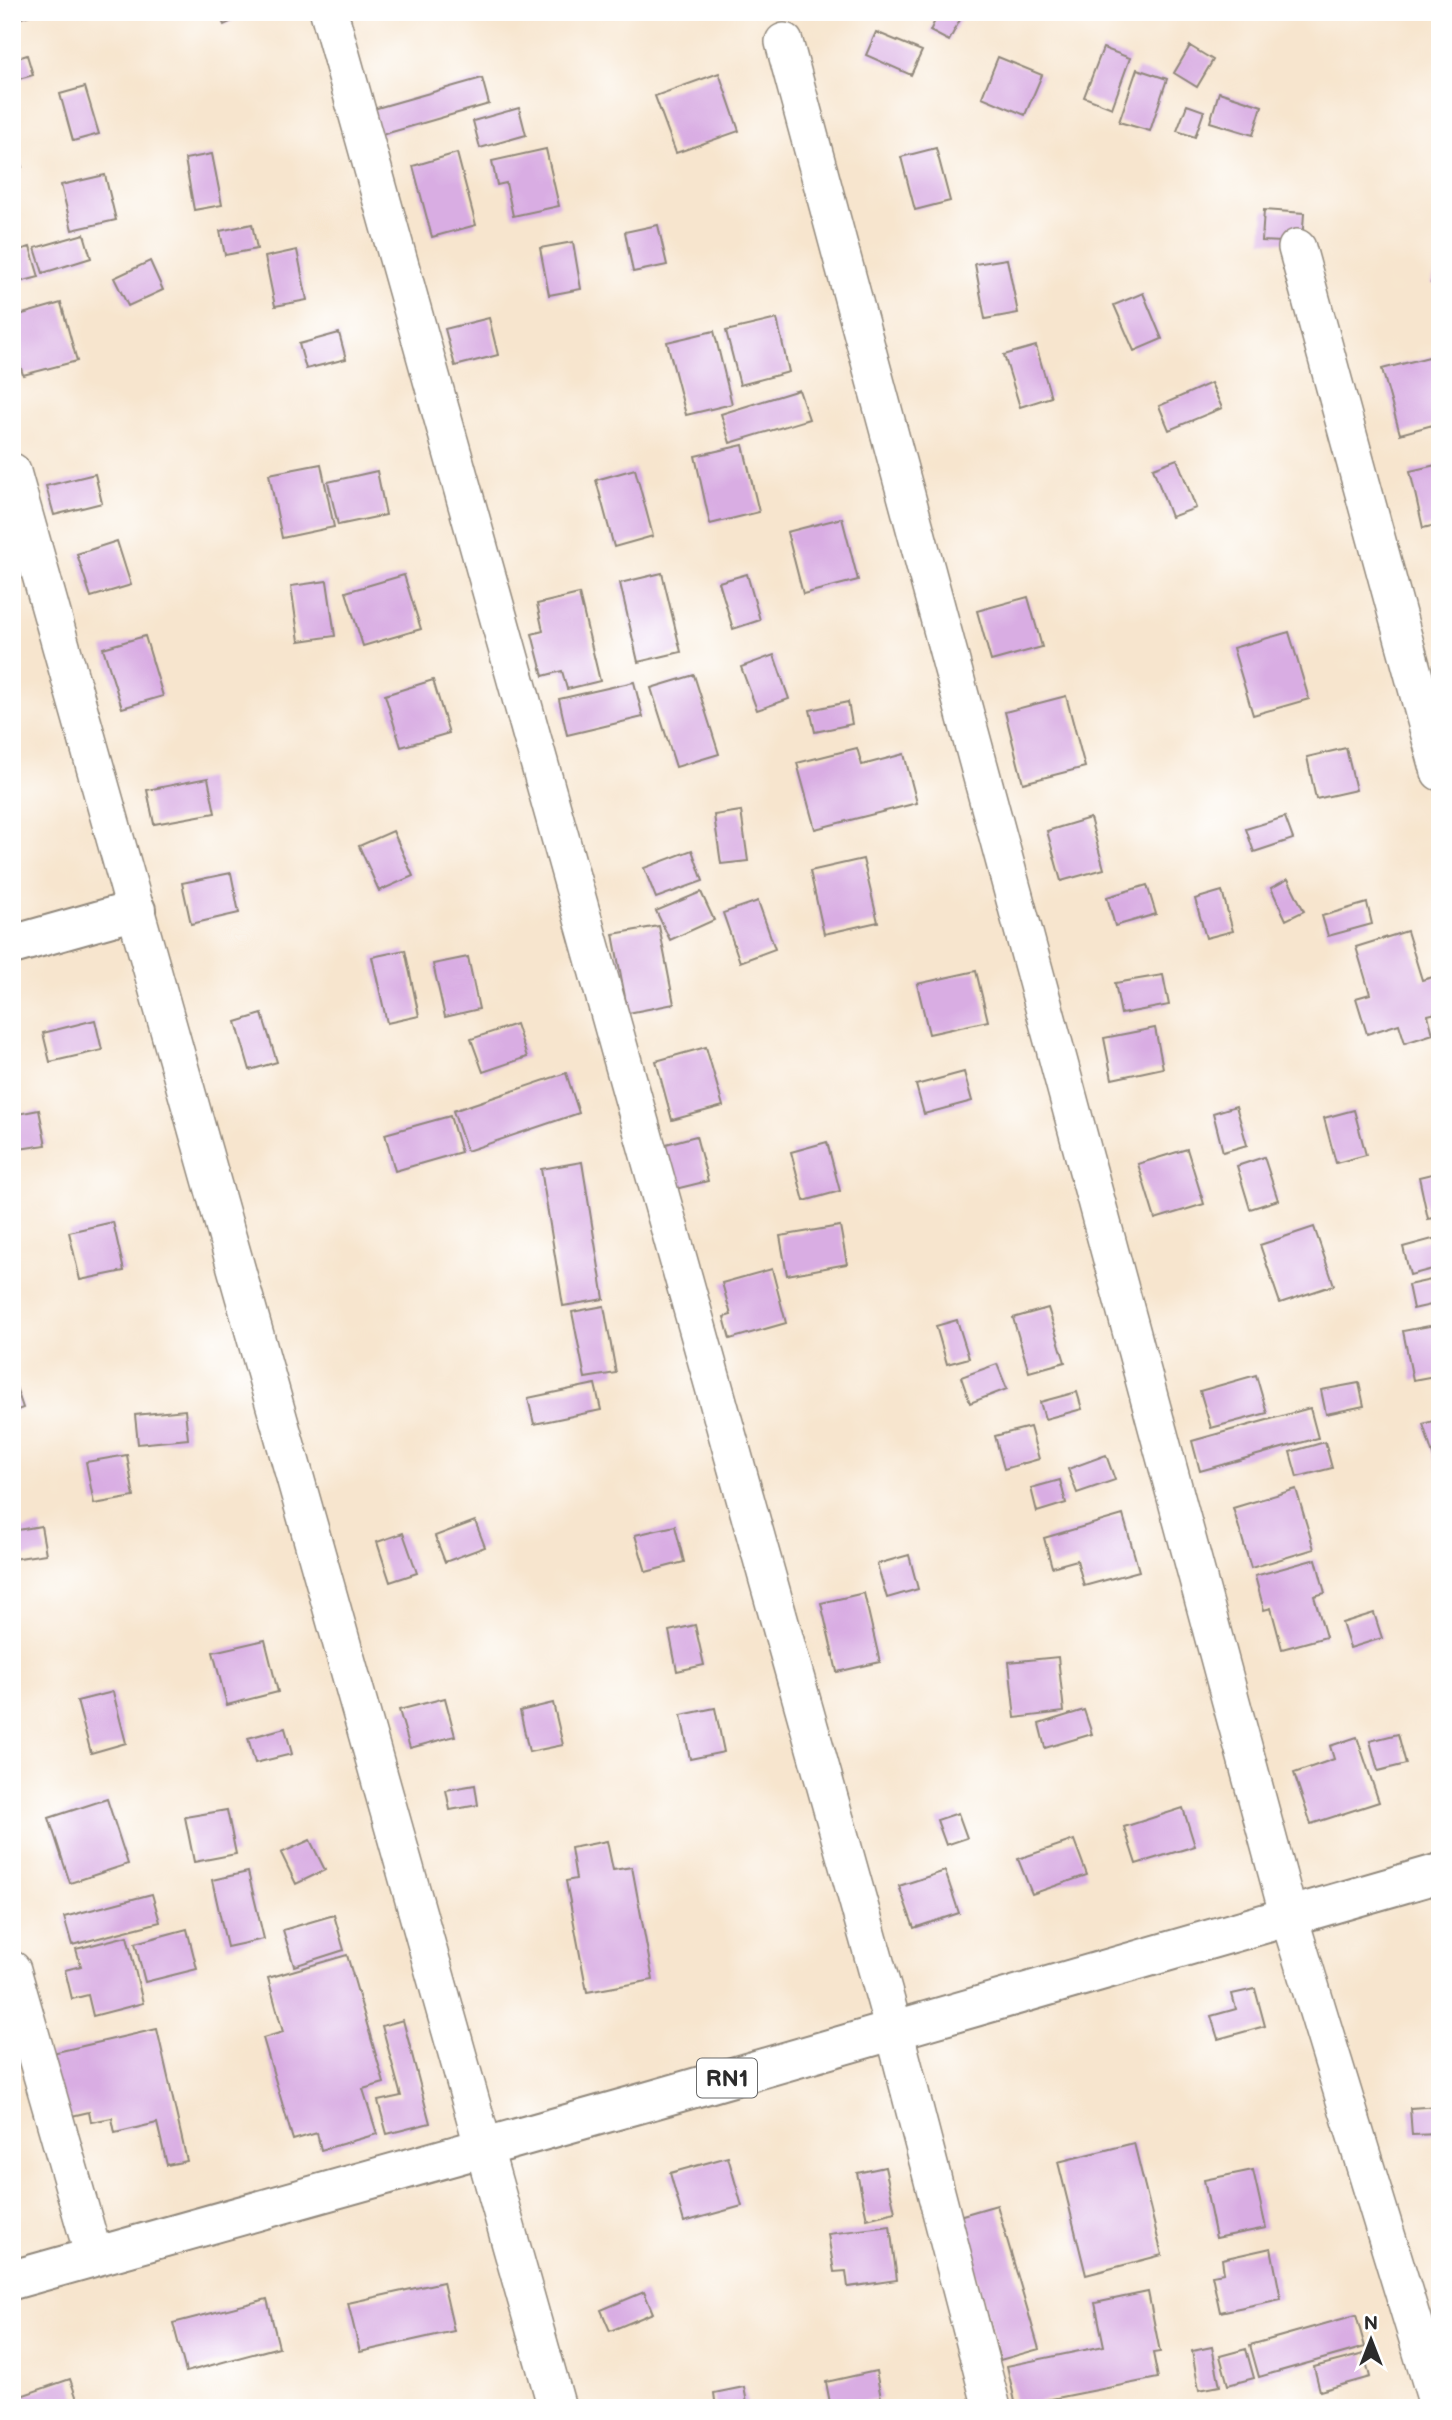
<svg xmlns="http://www.w3.org/2000/svg" width="1452" height="2420" font-family="'Balsamiq Sans',sans-serif">
<style>
.building{fill:#d9ade3}
.lines{fill:none;stroke-linecap:round;stroke-linejoin:round}
.street-casing{stroke:#91887c;stroke-width:40}
.secondary-casing{stroke:#91887c;stroke-width:42}
.highway-casing{stroke:#91887c;stroke-width:42}
.street{stroke:#fff;stroke-width:37}
.secondary{stroke:#fff;stroke-width:38}
.highway{stroke:#fff;stroke-width:38}
.labels{text-anchor:middle;stroke-width:6;stroke-linejoin:round;paint-order:stroke}
.shield{fill:#fff;stroke:#6b6b6b;stroke-width:2}
.shield-label{font-size:23px;font-weight:bold;fill:#2b2b2b}
</style>
<rect width="100%" height="100%" fill="#fff"/>
<filter id="ink" filterUnits="userSpaceOnUse"><feTurbulence type="fractalNoise" baseFrequency=".0143" numOctaves="2"/><feDisplacementMap in="SourceGraphic" scale="14" xChannelSelector="R" yChannelSelector="G"/><feConvolveMatrix kernelMatrix="1 2 1 2 8 2 1 2 1" color-interpolation-filters="sRGB"/></filter>
<filter id="wash" filterUnits="userSpaceOnUse"><feTurbulence type="fractalNoise" baseFrequency=".00686" numOctaves="4" result="noise"/><feDisplacementMap in="SourceGraphic" scale="28" xChannelSelector="R" yChannelSelector="G"/><feGaussianBlur stdDeviation="1.57" result="paint"/><feColorMatrix in="noise" values="0 0 0 0 0 0 0 0 0 0 0 0 0 0 0 0 0 1.4 0 .05"/><feComposite in="paint" operator="in"/></filter>
<g filter="url(#wash)">
<rect width="100%" height="100%" fill="#f7e5ce"/>
<g id="blocks">
<path class="building" d="M12,12H36V13L12,21Z
M218,12H251L224,25Z
M939,12H964L949,41L930,31Z
M876,32L922,51L911,75L866,55Z
M1190,46L1213,60L1197,87L1174,73Z
M1103,48L1130,58L1112,108L1084,97Z
M27,55L33,75L12,81V60Z
M998,57L1042,75L1025,115L982,97Z
M1137,69L1167,79L1150,131L1119,122Z
M719,73L739,131L676,153L655,96Z
M482,78L489,104L378,136L370,110Z
M85,87L99,134L73,141L60,94Z
M1219,92L1262,106L1253,135L1210,122Z
M1187,105L1204,111L1195,137L1177,131Z
M519,108L526,135L480,148L473,121Z
M12,142L22,167L12,171Z
M936,148L950,201L915,210L901,157Z
M546,149L559,206L513,216L506,183L497,185L492,161Z
M457,153L476,225L432,237L413,166Z
M212,154L222,205L194,210L185,159Z
M105,175L116,220L72,230L61,185Z
M1264,210L1304,213L1302,243L1262,241Z
M252,224L257,249L225,255L220,231Z
M658,225L667,265L633,272L625,232Z
M84,234L91,258L43,273L35,248Z
M573,242L581,289L549,295L540,248Z
M30,247L39,277L12,284V252Z
M297,250L307,300L275,306L265,257Z
M1007,259L1018,313L985,319L975,264Z
M150,261L163,290L128,306L114,278Z
M1440,265V287L1431,283Z
M1143,293L1162,339L1134,351L1114,305Z
M61,303L77,361L23,375L12,337V317Z
M489,318L498,355L455,366L445,329Z
M777,319L789,372L740,385L726,331Z
M714,331L732,404L686,415L667,342Z
M339,333L346,359L306,369L299,344Z
M1036,346L1051,397L1020,407L1004,355Z
M1433,356L1440,382V423L1400,434L1382,369Z
M1211,383L1222,408L1169,430L1159,406Z
M799,390L809,419L730,443L721,414Z
M743,445L759,512L710,524L695,456Z
M1177,459L1196,508L1171,517L1153,468Z
M321,464L334,527L282,538L269,474Z
M1440,464V524L1423,528L1410,471Z
M635,469L653,536L614,547L596,480Z
M377,471L386,515L338,525L328,482Z
M95,474L102,503L54,515L46,486Z
M842,518L858,580L803,594L787,532Z
M117,541L131,585L91,597L77,554Z
M662,573L681,652L638,662L620,583Z
M747,574L760,620L733,629L719,582Z
M404,575L421,629L363,646L346,592Z
M327,581L335,636L299,641L291,586Z
M579,594L600,681L567,689L562,671L543,676L532,634L543,631L537,604Z
M1028,597L1042,647L991,661L977,611Z
M1289,632L1309,699L1253,715L1233,648Z
M145,636L163,696L122,708L103,648Z
M774,655L789,699L757,710L741,667Z
M694,675L719,754L676,767L651,688Z
M433,680L449,733L401,747L385,695Z
M634,682L643,717L567,735L559,699Z
M1066,696L1085,767L1023,783L1005,712Z
M848,702L852,724L815,732L810,710Z
M857,748L862,765L904,754L917,803L815,829L797,763Z
M1346,748L1356,790L1316,799L1307,757Z
M208,778L215,813L154,824L147,790Z
M741,811L748,861L721,864L714,815Z
M1285,817L1293,839L1254,852L1246,829Z
M1090,818L1104,869L1061,881L1047,831Z
M393,831L413,876L379,891L359,846Z
M692,850L703,881L656,898L644,868Z
M863,859L878,922L824,934L810,871Z
M231,873L239,913L191,924L182,883Z
M1288,879L1304,911L1286,920L1271,888Z
M1147,885L1156,914L1115,926L1107,897Z
M1222,891L1233,931L1206,938L1195,899Z
M701,892L714,920L670,940L656,911Z
M758,901L775,949L740,962L723,913Z
M1367,903L1372,924L1328,936L1322,916Z
M659,926L674,1004L628,1013L613,934Z
M1407,931L1422,980L1440,975V1012L1428,1015L1433,1034L1405,1043L1399,1024L1367,1034L1356,998L1370,994L1356,947Z
M405,950L419,1016L387,1023L372,957Z
M468,957L479,1009L445,1017L433,964Z
M976,971L988,1021L929,1034L917,984Z
M1163,975L1169,1005L1121,1014L1115,983Z
M262,1014L277,1062L250,1070L236,1022Z
M95,1020L102,1050L50,1062L43,1033Z
M516,1024L527,1057L483,1072L471,1039Z
M1155,1028L1163,1068L1112,1079L1104,1038Z
M706,1047L723,1106L672,1120L656,1061Z
M964,1072L972,1101L924,1114L916,1085Z
M566,1073L579,1113L467,1151L453,1111Z
M1236,1106L1247,1145L1223,1152L1213,1113Z
M39,1110L46,1145L12,1150V1115Z
M1354,1110L1366,1155L1336,1163L1324,1118Z
M450,1116L461,1152L395,1171L385,1134Z
M696,1136L708,1181L667,1191L655,1147Z
M827,1142L840,1191L804,1201L791,1152Z
M1187,1149L1204,1204L1155,1219L1138,1164Z
M1264,1157L1278,1200L1250,1209L1237,1166Z
M582,1162L604,1299L563,1306L541,1169Z
M1440,1172V1217L1428,1219L1419,1177Z
M113,1222L124,1271L80,1280L69,1232Z
M840,1226L847,1264L787,1275L780,1236Z
M1314,1227L1334,1285L1280,1303L1260,1245Z
M1440,1237V1267L1410,1275L1403,1247Z
M772,1269L786,1323L730,1339L724,1317L731,1315L722,1283Z
M1440,1278V1303L1413,1309L1408,1285Z
M604,1306L616,1373L585,1378L572,1312Z
M1048,1308L1065,1362L1029,1372L1013,1318Z
M957,1320L969,1358L947,1364L936,1326Z
M1440,1324V1375L1413,1380L1403,1331Z
M997,1364L1007,1389L970,1403L961,1377Z
M1256,1375L1267,1413L1211,1428L1200,1391Z
M14,1381L23,1408L12,1412V1382Z
M1359,1383L1364,1406L1326,1414L1321,1390Z
M595,1384L601,1410L534,1424L528,1398Z
M1077,1392L1082,1409L1045,1419L1040,1402Z
M1310,1408L1318,1438L1200,1471L1192,1441Z
M185,1410L188,1439L138,1444L135,1415Z
M1440,1419V1474H1439L1423,1424Z
M1030,1427L1039,1459L1004,1469L995,1436Z
M1325,1442L1332,1468L1297,1477L1290,1452Z
M127,1455L134,1497L94,1504L86,1462Z
M1106,1455L1115,1480L1077,1493L1068,1469Z
M1060,1480L1066,1503L1037,1512L1031,1488Z
M1296,1489L1314,1549L1251,1568L1233,1508Z
M1123,1515L1139,1571L1084,1586L1077,1560L1052,1567L1044,1538Z
M475,1521L485,1547L445,1562L435,1536Z
M41,1526L46,1554L12,1559V1531Z
M675,1526L684,1562L646,1572L635,1535Z
M403,1533L417,1573L390,1582L377,1542Z
M909,1555L918,1589L887,1598L877,1564Z
M1316,1559L1325,1593L1314,1596L1326,1637L1282,1649L1271,1608L1264,1610L1255,1576Z
M864,1593L880,1662L837,1672L821,1603Z
M1374,1613L1382,1638L1350,1648L1342,1623Z
M695,1625L704,1665L677,1671L669,1631Z
M265,1640L278,1692L227,1705L213,1652Z
M1058,1657L1064,1712L1015,1718L1009,1662Z
M113,1692L126,1743L91,1753L77,1701Z
M445,1698L455,1736L410,1748L399,1710Z
M553,1703L563,1745L529,1752L520,1711Z
M715,1708L724,1752L690,1759L681,1715Z
M1084,1710L1092,1734L1045,1748L1039,1724Z
M285,1728L292,1754L255,1763L248,1738Z
M1398,1734L1406,1764L1378,1771L1370,1741Z
M1357,1737L1379,1802L1311,1824L1294,1773L1334,1759L1330,1746Z
M475,1785L478,1805L450,1810L446,1790Z
M107,1799L128,1864L70,1883L49,1818Z
M1183,1808L1195,1846L1136,1864L1124,1827Z
M227,1810L236,1854L194,1862L185,1817Z
M958,1813L967,1838L946,1845L937,1820Z
M310,1840L325,1870L296,1884L281,1853Z
M1074,1840L1087,1875L1032,1894L1018,1859Z
M607,1841L613,1870L632,1867L653,1980L587,1992L566,1881L576,1879L571,1848Z
M945,1871L959,1913L914,1928L899,1886Z
M248,1872L264,1939L227,1947L212,1880Z
M152,1894L160,1922L72,1945L64,1917Z
M334,1915L344,1950L294,1966L283,1930Z
M187,1929L197,1969L145,1982L135,1943Z
M127,1936L143,2003L93,2016L88,1995L72,1999L65,1970L81,1966L76,1949Z
M347,1955L384,2083L363,2089L377,2134L321,2150L317,2133L293,2140L263,2038L283,2032L268,1978Z
M1255,1989L1265,2026L1218,2039L1211,2016L1236,2009L1232,1994Z
M403,2020L430,2123L387,2134L378,2101L401,2096L382,2026Z
M157,2029L187,2161L167,2165L157,2123L115,2133L112,2118L91,2122L89,2112L63,2118L48,2054Z
M1440,2106V2134L1412,2135L1410,2108Z
M1134,2143L1162,2255L1086,2275L1058,2162Z
M728,2157L742,2206L684,2222L670,2173Z
M885,2167L895,2212L867,2219L857,2173Z
M1253,2170L1266,2228L1216,2238L1204,2180Z
M997,2205L1039,2349L1000,2360L959,2216Z
M890,2226L897,2280L848,2287L846,2271L834,2272L828,2234Z
M1271,2248L1281,2299L1220,2312L1212,2275L1224,2273L1222,2259Z
M443,2282L454,2331L360,2352L348,2303Z
M644,2292L653,2313L610,2331L601,2310Z
M1148,2292L1160,2352L1153,2353L1158,2378L1016,2406L1007,2366L1104,2346L1095,2303Z
M267,2299L279,2347L186,2372L173,2323Z
M1356,2315L1365,2347L1259,2377L1250,2345Z
M1212,2347L1220,2386L1199,2390L1192,2351Z
M1246,2349L1254,2378L1228,2385L1220,2356Z
M1364,2354L1370,2377L1320,2391L1314,2367Z
M876,2371L881,2398L831,2408L826,2382Z
M70,2379L80,2408H15L12,2399Z
M744,2387L748,2408H716L714,2393Z
M1311,2401L1312,2408H1287V2407Z"/>
</g>
</g>
<g filter="url(#ink)">
<use href="#blocks" fill-opacity="0" stroke="#91887c" stroke-width="2"/>
<g class="lines">
<g class="street-casing">
<path id="street" d="M329,12L894,2030L992,2408
M784,42L1289,1917L1439,2408
M1297,248L1440,772
M12,472L557,2408
M12,1970L94,2257"/>
</g>
<g class="secondary-casing">
<path id="secondary" d="M12,945L136,910"/>
</g>
<g class="highway-casing">
<path id="highway" d="M12,2280L649,2101L1440,1873"/>
</g>
<use href="#street" class="street"/>
<use href="#secondary" class="secondary"/>
<use href="#highway" class="highway"/>
</g>
</g>
<g class="labels">
<rect class="shield" x="697" y="2058.5" width="60" height="39" rx="5"/>
<g class="shield-label">
<text x="727" y="2086">RN1</text>
</g>
</g>
<rect width="1452" height="2420" fill="none" stroke="#fff" stroke-width="42"/>
<g transform="translate(1371 2340)" stroke="#ffffff" stroke-width="5" paint-order="stroke">
<path d="M0-5L12 26L0 18L-12 26Z" fill="#2b2b2b"/>
<text y="-10" font-size="19" font-weight="bold" text-anchor="middle" fill="#2b2b2b">N</text>
</g>
</svg>
